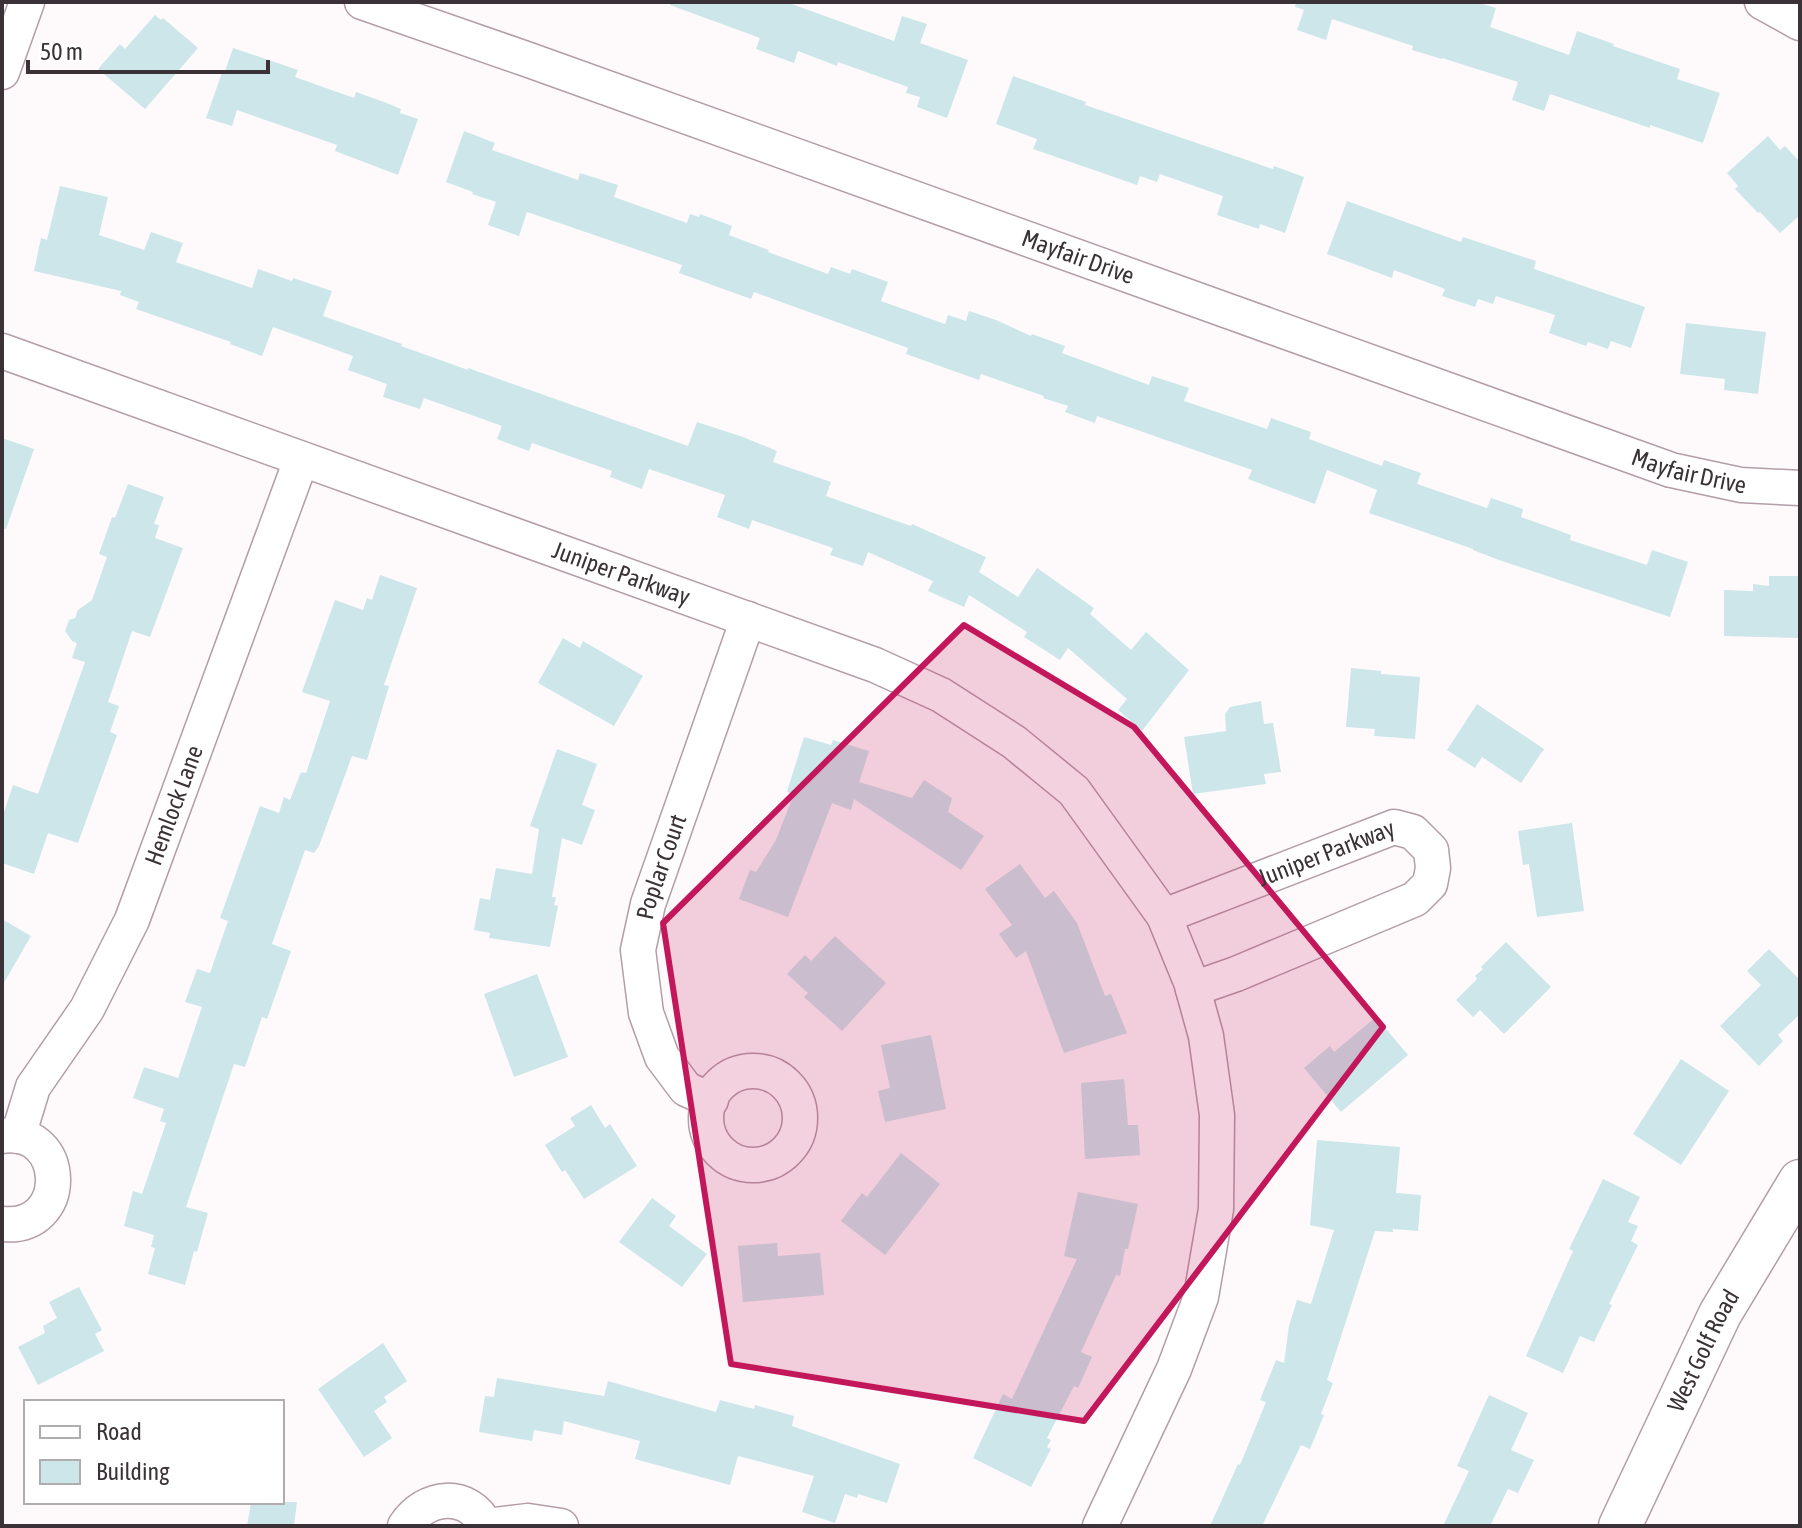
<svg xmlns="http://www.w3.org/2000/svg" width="1802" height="1528" font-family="'Asap Condensed',sans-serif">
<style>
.building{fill:#cce6ea}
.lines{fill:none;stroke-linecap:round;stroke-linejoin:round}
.minor-casing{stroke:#b39da8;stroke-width:37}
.tertiary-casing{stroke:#b39da8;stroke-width:45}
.minor{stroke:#fff;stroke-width:34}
.tertiary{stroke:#fff;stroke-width:42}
.marked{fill:#c2185b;fill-opacity:0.2;stroke:#c2185b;stroke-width:6;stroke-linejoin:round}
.labels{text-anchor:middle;stroke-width:6;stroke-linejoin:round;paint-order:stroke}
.street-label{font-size:24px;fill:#3a3236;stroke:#fff}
</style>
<rect width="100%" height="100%" fill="#fefafc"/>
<path class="building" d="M670,2H786L894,41L902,16L927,24L920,43L968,60L947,118L917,107L920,97L906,93L908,87L838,62L837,66L798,51L794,63L756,49L760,38L670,5Z
M1296,2H1476L1496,8L1490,27L1569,55L1577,31L1614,44L1613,46L1680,69L1677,79L1720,93L1703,143L1650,125V128L1550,94L1544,111L1512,100L1518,82L1442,58V59L1412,50L1413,46L1332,19L1326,40L1297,30L1304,10L1295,7Z
M155,15L161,20L163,18L198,48L145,109L98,69L120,44L125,49Z
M233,48L298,70L295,77L354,98L356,92L384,102L401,109L400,113L418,119L398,175L335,151L337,145L237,110L232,126L206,118L223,70L225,71Z
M1013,76L1086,102L1085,105L1238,157L1273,169L1274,166L1304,177L1285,233L1260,224L1259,229L1217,215L1223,196L1160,174L1157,182L1140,176L1137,185L1033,149L1037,139L996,124Z
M464,131L495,143L492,150L578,180L580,173L618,185L614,197L687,223L690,214L699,217L700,214L732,226L729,235L769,250L768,252L828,274L831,267L850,274L852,269L888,282L881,301L945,324L948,315L966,321L969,311L996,320L1031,336L1032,334L1065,346L1062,353L1149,385L1152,376L1189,388L1184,401L1267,429L1271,418L1311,432L1309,439L1382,466L1384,460L1421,473L1417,484L1487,508L1491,498L1523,509L1521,517L1571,535L1570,540L1647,565L1652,550L1688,562L1670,617L1499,560L1473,550V549L1369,513L1377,490L1327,470L1315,504L1248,479L1252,470L1097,416L1095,423L1065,412L1068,406L1043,398L1044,396L981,374L979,380L906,354L908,348L754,292L751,299L679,273L682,265L527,212L519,236L488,225L496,202L472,194L473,192L446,182Z
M1768,136L1780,150L1785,146L1800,162V215L1780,233L1760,212L1758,213L1735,189L1738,186L1727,173Z
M60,186L108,197L99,235L144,250L151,232L183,243L176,262L252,288L258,269L292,281L293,278L332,291L323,316L402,344L401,346L429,356L468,370V368L688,446L697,422L743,437L777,451L773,462L831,482L826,496L911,526L912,524L986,557L979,572L1018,597L1037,568L1094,608L1090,614L1131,650L1146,632L1189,670L1142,731L1118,710L1127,699L1068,648L1060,660L1024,637L1027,632L969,595L964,607L928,591L933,581L868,552L863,566L830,555L833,548L752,520L749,529L717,517L725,495L649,469L642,489L610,477L612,471L532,443L529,451L497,439L502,426L424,398L420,409L383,397L387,384L348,370L353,356L273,327L262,356L230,344L231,342L136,309L139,302L120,295L121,291L34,271L41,238L47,240Z
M1347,201L1461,242L1463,237L1536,261L1534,269L1645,307L1631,348L1611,341L1608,349L1588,342L1586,346L1549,333L1555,315L1496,296L1493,304L1478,299L1475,307L1442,296L1445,289L1394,270L1392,278L1327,254Z
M1686,323L1766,332L1758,394L1724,390L1725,379L1680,374Z
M2,438L34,449L6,529L2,528Z
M128,484L164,497L154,524L159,525L155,538L183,548L150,637L132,631L108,702L119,706L110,732L117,735L78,843L48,833L34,874L2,863V818L13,785L38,794L85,662L72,658L77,643L72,641L65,631L69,620L75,618L78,610L92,600L107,557L99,554L112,517L115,518Z
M380,575L417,588L384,685L389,686L367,760L352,756L319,846L314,853L305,850L272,944L291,951L267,1019L262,1017L245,1067L234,1064L186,1207L208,1213L197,1252L194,1251L185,1285L148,1274L155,1248L151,1247L154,1235L124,1226L133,1191L142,1194L166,1123L160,1121L164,1109L133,1098L144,1067L178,1078L202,1007L185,1002L197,969L210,973L228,921L220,918L260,806L279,813L284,797L290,800L301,772L306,773L330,701L302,692L335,600L363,610L367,598L372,600Z
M1769,576H1800V638L1724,636V590L1753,591V584L1769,586Z
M563,638L580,648L583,641L643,676L614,726L538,683Z
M1351,668L1381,671V674L1420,677L1415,739L1374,736L1375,729L1346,727Z
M1261,701L1264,724L1273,723L1281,772L1264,774L1266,784L1193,794L1184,737L1226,731L1225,714L1230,707Z
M1477,704L1544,749L1521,783L1482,757L1475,768L1447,750Z
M804,737L831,745L833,740L869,751L859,782L912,798L924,780L952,798L948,812L984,836L961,870L854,799L851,810L832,803L788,917L739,899L750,870L756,872L776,840L794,794L787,792Z
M557,749L597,764L582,805L595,810L582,845L562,838L552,897H556L554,905L558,906L550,947L489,938L490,933L474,930L480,898L490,900L496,868L532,874L539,829L530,826Z
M1572,823L1584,911L1537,917L1529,864L1523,865L1518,831Z
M1020,864L1045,898L1054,891L1077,923L1105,996L1111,994L1127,1033L1064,1053L1026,951L1016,958L999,934L1012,925L985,889Z
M2,919L31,936L2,986Z
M835,936L886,983L842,1031L804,997L808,993L787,974L805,955L811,961Z
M1506,942L1551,987L1504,1034L1480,1010L1473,1017L1456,1000L1477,979L1475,976L1483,969L1481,967Z
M1769,949L1800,980V1014L1778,1035L1783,1041L1759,1066L1720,1026L1761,985L1747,971Z
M537,974L568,1057L514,1077L484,994Z
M1376,1017L1408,1055L1341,1112L1304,1068L1330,1046L1334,1052Z
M931,1035L946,1109L885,1122L878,1091L890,1088L881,1045Z
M1681,1059L1729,1091L1681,1165L1633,1134Z
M1124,1079L1128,1125H1138L1140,1155L1085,1159L1081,1083Z
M591,1105L605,1128L610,1124L637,1166L584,1199L565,1170L562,1172L545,1145L575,1126L570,1118Z
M1317,1140L1400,1147L1396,1193L1421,1195L1418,1231L1393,1229V1232L1375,1231L1327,1380L1333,1383L1321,1414L1324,1415L1310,1449L1301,1445L1262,1526H1210L1238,1464L1240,1465L1266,1402L1260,1400L1276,1360L1284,1363L1289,1326L1297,1300L1311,1304L1334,1230L1310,1225Z
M901,1153L940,1184L885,1255L841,1221L862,1193L867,1197Z
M1603,1179L1640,1197L1628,1222L1638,1226L1631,1241L1638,1245L1609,1304L1612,1305L1594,1342L1580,1336L1563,1373L1526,1356L1573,1251L1569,1249Z
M1078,1192L1138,1204L1128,1249H1125L1120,1276L1116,1275L1081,1352L1092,1357L1078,1388L1074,1386L1047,1438L1051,1440L1047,1447L1051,1449L1031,1487L973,1458L1003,1394L1012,1399L1077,1259L1064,1256Z
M652,1198L676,1216L669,1226L707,1254L682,1287L619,1242Z
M777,1243L778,1256L820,1253L824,1295L743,1302L738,1246Z
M79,1287L102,1330L95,1334L104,1351L38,1385L18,1347L45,1333L43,1326L57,1318L49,1302Z
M383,1343L407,1381L384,1397L387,1402L374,1411L392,1438L364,1457L318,1389Z
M497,1378L604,1396L608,1381L716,1412L720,1400L754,1409L755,1405L794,1416L792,1426L900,1464L887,1503L858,1494L857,1498L845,1494L835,1523L802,1512L814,1476L738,1456L730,1485L635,1459L640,1441L564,1421L562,1435L534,1430L532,1441L479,1432L485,1396L494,1397Z
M1489,1395L1528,1413L1511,1450L1534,1460L1518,1493L1508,1489L1490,1526H1443L1469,1471L1457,1466Z
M251,1502H297L294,1526H247Z"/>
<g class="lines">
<g class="minor-casing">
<g id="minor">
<path id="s1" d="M362,2L529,60L1671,470L1741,485L1800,488"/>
<path d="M1762,2L1800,23"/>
<path d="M2,72L27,2"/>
<path id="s2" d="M2,351L875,665L941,695L1014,742L1074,791L1164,916L1191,982L1206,1036L1217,1115L1216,1209L1201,1297L1174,1369L1100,1526"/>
<path id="s3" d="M1164,916L1394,827L1413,832L1431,850L1433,868L1430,884L1415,899L1236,974L1193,989"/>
<circle cx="753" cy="1118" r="47"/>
<path id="s4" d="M711,1100L686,1089L662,1057L646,1013L638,950L648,904L748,619"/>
<path d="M2,1136C68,1126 72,1231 2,1224"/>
<path id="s5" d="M18,1136L33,1087L87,1009L132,920L301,460"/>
<path d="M405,1526C425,1495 468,1490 486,1526"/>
<path d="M486,1526L528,1521L561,1526"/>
</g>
</g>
<g class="tertiary-casing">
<g id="tertiary">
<path id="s6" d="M1620,1526L1720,1314L1800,1181"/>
</g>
</g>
<use href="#minor" class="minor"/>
<use href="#tertiary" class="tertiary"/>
</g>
<path class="marked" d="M964,625L1134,727L1383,1027L1084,1421L731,1364L663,923Z"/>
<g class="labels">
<g class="street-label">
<text dy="8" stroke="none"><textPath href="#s1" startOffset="760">Mayfair Drive</textPath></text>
<text dy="8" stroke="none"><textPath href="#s1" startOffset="1408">Mayfair Drive</textPath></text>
<text dy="8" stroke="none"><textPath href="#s2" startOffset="658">Juniper Parkway</textPath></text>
<text dy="8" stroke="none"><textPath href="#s5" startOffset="368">Hemlock Lane</textPath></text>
<text dy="8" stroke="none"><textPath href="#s3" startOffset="174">Juniper Parkway</textPath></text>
<text dy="8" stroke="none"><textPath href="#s4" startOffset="264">Poplar Court</textPath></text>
<text dy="8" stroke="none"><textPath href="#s6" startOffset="194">West Golf Road</textPath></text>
</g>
</g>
<rect width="1802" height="1528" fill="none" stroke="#3a3236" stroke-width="8"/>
<rect x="24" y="1400" width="260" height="104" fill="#ffffff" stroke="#b0adaf" stroke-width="2"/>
<rect x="40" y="1426" width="40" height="12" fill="#ffffff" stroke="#b0adaf" stroke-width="2"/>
<text x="96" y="1440" font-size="24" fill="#3a3236">Road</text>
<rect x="40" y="1460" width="40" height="24" fill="#cce6ea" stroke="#b0adaf" stroke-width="2"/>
<text x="96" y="1480" font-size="24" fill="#3a3236">Building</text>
<path d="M28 60v12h240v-12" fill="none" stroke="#3a3236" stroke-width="4"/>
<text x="40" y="60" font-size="24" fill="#3a3236" stroke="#ffffff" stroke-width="6" paint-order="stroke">50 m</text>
</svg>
